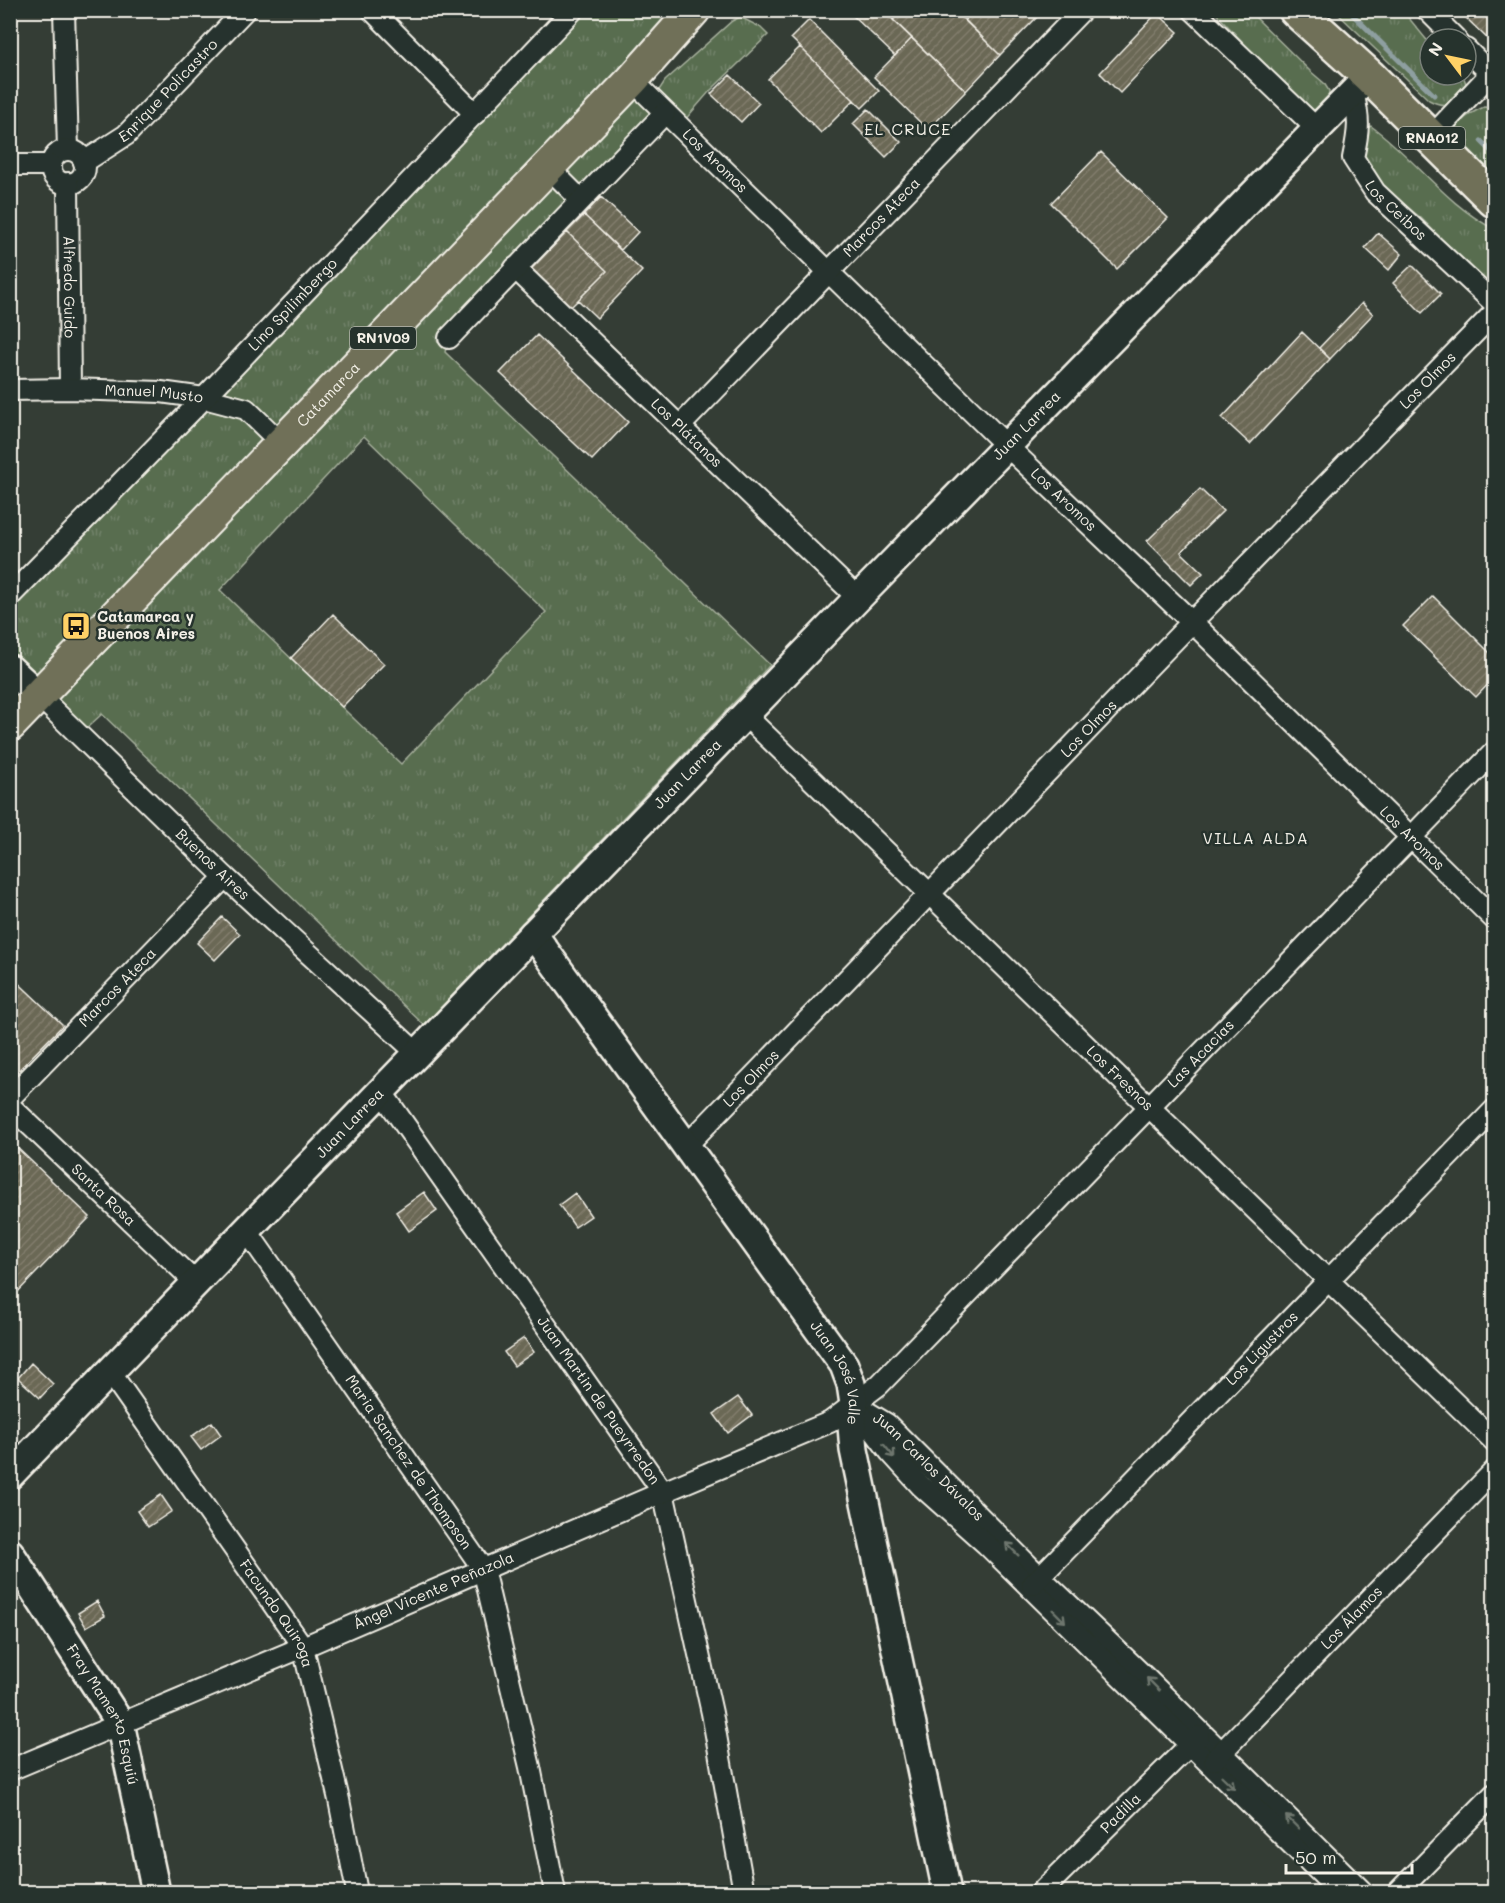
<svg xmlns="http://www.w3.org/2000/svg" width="1505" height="1903" font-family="Mali,sans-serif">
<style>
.grass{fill:url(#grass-tufts);stroke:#a6af9c;stroke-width:1.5;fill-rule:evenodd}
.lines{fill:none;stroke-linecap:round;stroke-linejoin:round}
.stream{stroke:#8e9fa0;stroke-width:5}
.building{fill:url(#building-hatch);stroke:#f4f1e8;stroke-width:1.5}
.street-casing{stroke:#f4f1e8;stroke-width:24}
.secondary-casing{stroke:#f4f1e8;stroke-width:32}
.primary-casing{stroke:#f4f1e8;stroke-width:36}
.highway-casing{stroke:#f4f1e8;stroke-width:38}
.street{stroke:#26332d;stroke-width:20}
.secondary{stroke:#26332d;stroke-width:27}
.primary{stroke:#706f59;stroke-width:32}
.highway{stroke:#706f59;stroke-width:33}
.oneway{stroke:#6e766e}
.labels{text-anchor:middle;stroke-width:5;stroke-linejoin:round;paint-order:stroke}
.shield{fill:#26332d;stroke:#b6b8b0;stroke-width:1.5}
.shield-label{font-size:14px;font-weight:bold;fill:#f4f1e8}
.street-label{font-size:15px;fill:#f4f1e8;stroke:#26332d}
.poi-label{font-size:15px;font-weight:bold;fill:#f4f1e8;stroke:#26332d;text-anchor:start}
.neighbourhood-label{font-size:16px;letter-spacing:1.5px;fill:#f4f1e8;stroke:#26332d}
</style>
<defs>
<pattern id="grass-tufts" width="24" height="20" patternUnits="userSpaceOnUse" patternTransform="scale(1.5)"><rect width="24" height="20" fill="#586d50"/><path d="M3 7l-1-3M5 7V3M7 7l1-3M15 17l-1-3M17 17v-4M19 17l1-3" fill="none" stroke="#718269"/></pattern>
<pattern id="building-hatch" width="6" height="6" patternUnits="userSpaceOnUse" patternTransform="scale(1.5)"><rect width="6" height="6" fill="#6b6754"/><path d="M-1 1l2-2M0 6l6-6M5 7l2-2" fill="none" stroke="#817d6d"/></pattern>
</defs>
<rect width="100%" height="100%" fill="#343d35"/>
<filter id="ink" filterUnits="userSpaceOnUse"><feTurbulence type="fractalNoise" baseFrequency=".0167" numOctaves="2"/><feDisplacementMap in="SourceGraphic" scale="12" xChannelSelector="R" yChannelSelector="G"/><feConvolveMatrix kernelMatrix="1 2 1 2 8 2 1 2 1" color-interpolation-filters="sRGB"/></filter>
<g filter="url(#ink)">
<path class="grass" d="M573,11H694L632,80L665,113L449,338L445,352L770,665L424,1025L102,714L79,735L11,669L10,596ZM364,436L546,612L401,764L220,590Z
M1214,11H1249L1310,71L1324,83L1329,91L1328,103L1316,116L1259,60Z
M1335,11H1403L1430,44V75H1462L1464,78L1468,89C1454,103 1448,110 1429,100Z
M740,17L760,27L768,35L709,92L684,121L663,100L659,90L665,81L732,21Z
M1484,107L1494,108V184C1486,175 1463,154 1458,145C1447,126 1470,113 1484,107Z
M1371,126C1414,157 1446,205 1494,229V292L1421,218L1379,184L1364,158L1361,141L1365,129Z"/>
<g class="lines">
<path class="stream" d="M1348,10L1434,95
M1481,141L1494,154"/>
</g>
<path class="building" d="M847,10H883L912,38L895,56Z
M903,10H954L1000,55L966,91L893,20Z
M974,10H1044L1000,55L965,20Z
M1458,10H1494V40L1492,43Z
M1157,13L1178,32L1120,93L1100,73Z
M809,20L879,91L862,108L791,38Z
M912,38L966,91L928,130L874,77Z
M800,47L854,100L821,133L768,79Z
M730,75L759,103L741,122L711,94Z
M868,109L901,142L886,157L853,124Z
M1101,152L1168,218L1117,269L1051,203Z
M601,197L638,232L621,250L584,215Z
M584,215L642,271L597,318L578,300L607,271L567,232Z
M567,232L607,271L570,308L531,269Z
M1378,233L1402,254L1389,270L1365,248Z
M1412,265L1441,294L1422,313L1393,283Z
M1362,303L1373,314L1330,359L1319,348Z
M1302,332L1330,359L1250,444L1222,418Z
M537,335L628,422L592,460L500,373Z
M1200,489L1223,511L1181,552L1203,573L1191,585L1147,541Z
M1433,596L1494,657V678L1476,697L1403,626Z
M333,614L384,664L342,707L291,658Z
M78,620L82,624L75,631L71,627Z
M222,917L240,934L215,960L197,943Z
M10,975L63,1025L10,1079Z
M10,1141L90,1217L11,1299L10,1298Z
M424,1192L437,1211L409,1231L396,1212Z
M575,1193L591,1216L575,1227L559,1205Z
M524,1338L534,1352L514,1366L504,1352Z
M31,1363L53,1384L40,1398L18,1378Z
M738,1397L752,1415L728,1433L714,1414Z
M212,1422L221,1435L201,1450L191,1437Z
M161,1495L172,1511L148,1527L137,1511Z
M97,1601L105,1616L86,1627L78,1613Z"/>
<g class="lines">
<g class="street-casing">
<g id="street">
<path d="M64,10L68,150"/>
<path d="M372,10L475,114"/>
<path d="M1193,10L1317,129"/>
<path d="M1427,10L1456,39"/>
<path d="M1466,49L1494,77"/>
<path id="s1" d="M632,80L1007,446L1192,622L1494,919"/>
<path id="s2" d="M1353,92C1360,120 1359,130 1353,158L1375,192L1494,303"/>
<path d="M1431,137L1494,70"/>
<circle cx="68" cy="167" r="17"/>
<path id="s3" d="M84,162L126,135L245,10"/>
<path d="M10,165H51"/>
<path d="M548,167L581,200"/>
<path id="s4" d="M68,183L70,389"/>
<path id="s5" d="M515,268L858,598"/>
<path d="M449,338L665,113"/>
<path id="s6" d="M10,390L70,389L161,392L204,398L246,409L281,443"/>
<path id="s7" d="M680,426L1082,10"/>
<path id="s8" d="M10,596L204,398L573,10"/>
<path id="s9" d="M39,696L225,877L418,1054"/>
<path id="s10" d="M745,715L1494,1441"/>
<path id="s11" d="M381,1091L663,1492L712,1713L744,1892"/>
<path id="s12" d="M10,1098L225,877"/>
<path id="s13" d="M10,1106L196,1283"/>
<path id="s14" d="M686,1146L1192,622L1494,313"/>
<path id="s15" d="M247,1231L483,1569L530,1767L555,1892"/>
<path id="s16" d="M110,1372L303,1647L339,1800L357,1892"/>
<path id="s17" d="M854,1404L887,1424L1040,1577L1145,1677L1363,1892"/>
<path d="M859,1411L890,1452L921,1486L986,1544L1340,1892"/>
<path id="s18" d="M1032,1585L1494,1110"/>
<path id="s19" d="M1214,1760L1494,1471"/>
<path id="s20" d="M10,1770L303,1647L663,1492L830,1422L879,1385L1494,752"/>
<path id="s21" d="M1041,1892L1199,1736"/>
<path d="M1398,1892L1494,1794"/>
</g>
</g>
<g class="secondary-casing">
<g id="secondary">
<path d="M10,669L39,696"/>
<path id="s22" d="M533,934L844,1365L851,1384L854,1404L852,1426L854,1450L947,1892"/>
<path id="s23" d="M10,1475L858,598L1369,76"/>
<path id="s24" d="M10,1553L120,1723L156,1892"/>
</g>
</g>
<g class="primary-casing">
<g id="primary">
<path id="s25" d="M10,725L632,80L694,10"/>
</g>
</g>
<g class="highway-casing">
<path id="highway" d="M1296,10L1369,76L1494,200"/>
</g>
<use href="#street" class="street"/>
<use href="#secondary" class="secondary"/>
<use href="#primary" class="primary"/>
<use href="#highway" class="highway"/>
</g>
<defs><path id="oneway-shaft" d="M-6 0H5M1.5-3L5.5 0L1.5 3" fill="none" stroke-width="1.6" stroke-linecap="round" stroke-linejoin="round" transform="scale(1.5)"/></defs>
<g class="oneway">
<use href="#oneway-shaft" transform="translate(889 1451) rotate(51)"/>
<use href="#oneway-shaft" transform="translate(1012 1549) rotate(-135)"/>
<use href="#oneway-shaft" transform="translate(1059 1616) rotate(45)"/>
<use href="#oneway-shaft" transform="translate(1153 1684) rotate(-135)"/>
<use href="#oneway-shaft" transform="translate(1228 1782) rotate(44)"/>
<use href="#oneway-shaft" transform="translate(1292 1822) rotate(-135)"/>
</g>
</g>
<defs>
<g id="bus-square" transform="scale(1.5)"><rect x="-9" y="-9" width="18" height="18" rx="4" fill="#ffd166" stroke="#26332d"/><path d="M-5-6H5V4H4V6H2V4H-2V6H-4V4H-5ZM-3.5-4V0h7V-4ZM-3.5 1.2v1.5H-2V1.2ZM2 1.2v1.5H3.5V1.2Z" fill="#111"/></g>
</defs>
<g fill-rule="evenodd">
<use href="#bus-square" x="76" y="626"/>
</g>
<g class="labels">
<g class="shield">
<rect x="1399" y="127" width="66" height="22" rx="4.5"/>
<rect x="350" y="327" width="66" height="22" rx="4.5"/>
</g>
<g class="shield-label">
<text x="1432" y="143">RNA012</text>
<text x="383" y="343">RN1V09</text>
</g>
<g class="street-label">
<text dy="5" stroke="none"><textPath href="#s3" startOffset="111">Enrique Policastro</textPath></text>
<text dy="5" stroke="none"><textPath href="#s1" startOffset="116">Los Aromos</textPath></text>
<text dy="5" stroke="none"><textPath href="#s2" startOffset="135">Los Ceibos</textPath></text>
<text dy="5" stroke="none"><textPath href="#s7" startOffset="290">Marcos Ateca</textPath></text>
<text dy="5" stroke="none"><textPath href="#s4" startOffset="104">Alfredo Guido</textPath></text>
<text dy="5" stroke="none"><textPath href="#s8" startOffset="406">Lino Spilimbergo</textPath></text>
<text dy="5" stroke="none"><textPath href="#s14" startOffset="1066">Los Olmos</textPath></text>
<text dy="5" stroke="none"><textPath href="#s6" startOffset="144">Manuel Musto</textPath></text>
<text dy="5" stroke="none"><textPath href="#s25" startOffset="459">Catamarca</textPath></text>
<text dy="5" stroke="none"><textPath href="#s23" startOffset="1461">Juan Larrea</textPath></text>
<text dy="5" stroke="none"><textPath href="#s5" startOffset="238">Los Plátanos</textPath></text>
<text dy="5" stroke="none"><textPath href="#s1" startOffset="602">Los Aromos</textPath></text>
<text dy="5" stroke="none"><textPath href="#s14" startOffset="580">Los Olmos</textPath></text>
<text dy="5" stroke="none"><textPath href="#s23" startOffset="975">Juan Larrea</textPath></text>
<text dy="5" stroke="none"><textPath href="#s1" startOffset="1088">Los Aromos</textPath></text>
<text dy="5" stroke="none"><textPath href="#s9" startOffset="242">Buenos Aires</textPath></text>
<text dy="5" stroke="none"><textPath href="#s12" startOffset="154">Marcos Ateca</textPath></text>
<text dy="5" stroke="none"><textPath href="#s20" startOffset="1414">Las Acacias</textPath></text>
<text dy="5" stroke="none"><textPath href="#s14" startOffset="94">Los Olmos</textPath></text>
<text dy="5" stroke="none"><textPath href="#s10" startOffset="522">Los Fresnos</textPath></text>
<text dy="5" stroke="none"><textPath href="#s23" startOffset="489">Juan Larrea</textPath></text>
<text dy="5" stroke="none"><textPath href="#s13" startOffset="129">Santa Rosa</textPath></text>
<text dy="5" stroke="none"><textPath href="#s18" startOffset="330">Los Ligustros</textPath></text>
<text dy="5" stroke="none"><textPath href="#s22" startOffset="536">Juan José Valle</textPath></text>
<text dy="5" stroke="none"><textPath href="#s11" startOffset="378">Juan Martin de Pueyrredon</textPath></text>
<text dy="5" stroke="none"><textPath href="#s15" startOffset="282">Maria Sanchez de Thompson</textPath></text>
<text dy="5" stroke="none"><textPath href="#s17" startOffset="98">Juan Carlos Dávalos</textPath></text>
<text dy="5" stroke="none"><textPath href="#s20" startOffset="460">Ángel Vicente Peñazola</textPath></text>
<text dy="5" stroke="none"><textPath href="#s16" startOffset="294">Facundo Quiroga</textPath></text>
<text dy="5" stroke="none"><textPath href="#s19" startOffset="198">Los Álamos</textPath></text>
<text dy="5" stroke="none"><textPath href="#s24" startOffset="188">Fray Mamerto Esquiú</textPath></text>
<text dy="5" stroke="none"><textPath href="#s21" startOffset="112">Padilla</textPath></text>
</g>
<g class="poi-label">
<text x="97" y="622">Catamarca y<tspan x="97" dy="17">Buenos Aires</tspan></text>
</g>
<g class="neighbourhood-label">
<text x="908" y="135">EL CRUCE</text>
<text x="1256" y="844">VILLA ALDA</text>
</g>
</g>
<rect width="1505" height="1903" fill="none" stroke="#26332d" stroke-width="36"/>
<rect x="18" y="18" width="1469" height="1867" fill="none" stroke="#f4f1e8" stroke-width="2" filter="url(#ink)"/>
<g transform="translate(1448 57) rotate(302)"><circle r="28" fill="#26332d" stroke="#787f78" stroke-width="1.5"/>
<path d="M0-4.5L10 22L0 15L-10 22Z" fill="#ffd166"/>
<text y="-9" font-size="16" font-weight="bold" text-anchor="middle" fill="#f4f1e8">N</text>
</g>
<path d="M1286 1864v9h126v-9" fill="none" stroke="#f4f1e8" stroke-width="3"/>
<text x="1295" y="1864" font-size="18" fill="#f4f1e8" stroke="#26332d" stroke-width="4.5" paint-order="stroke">50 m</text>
</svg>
